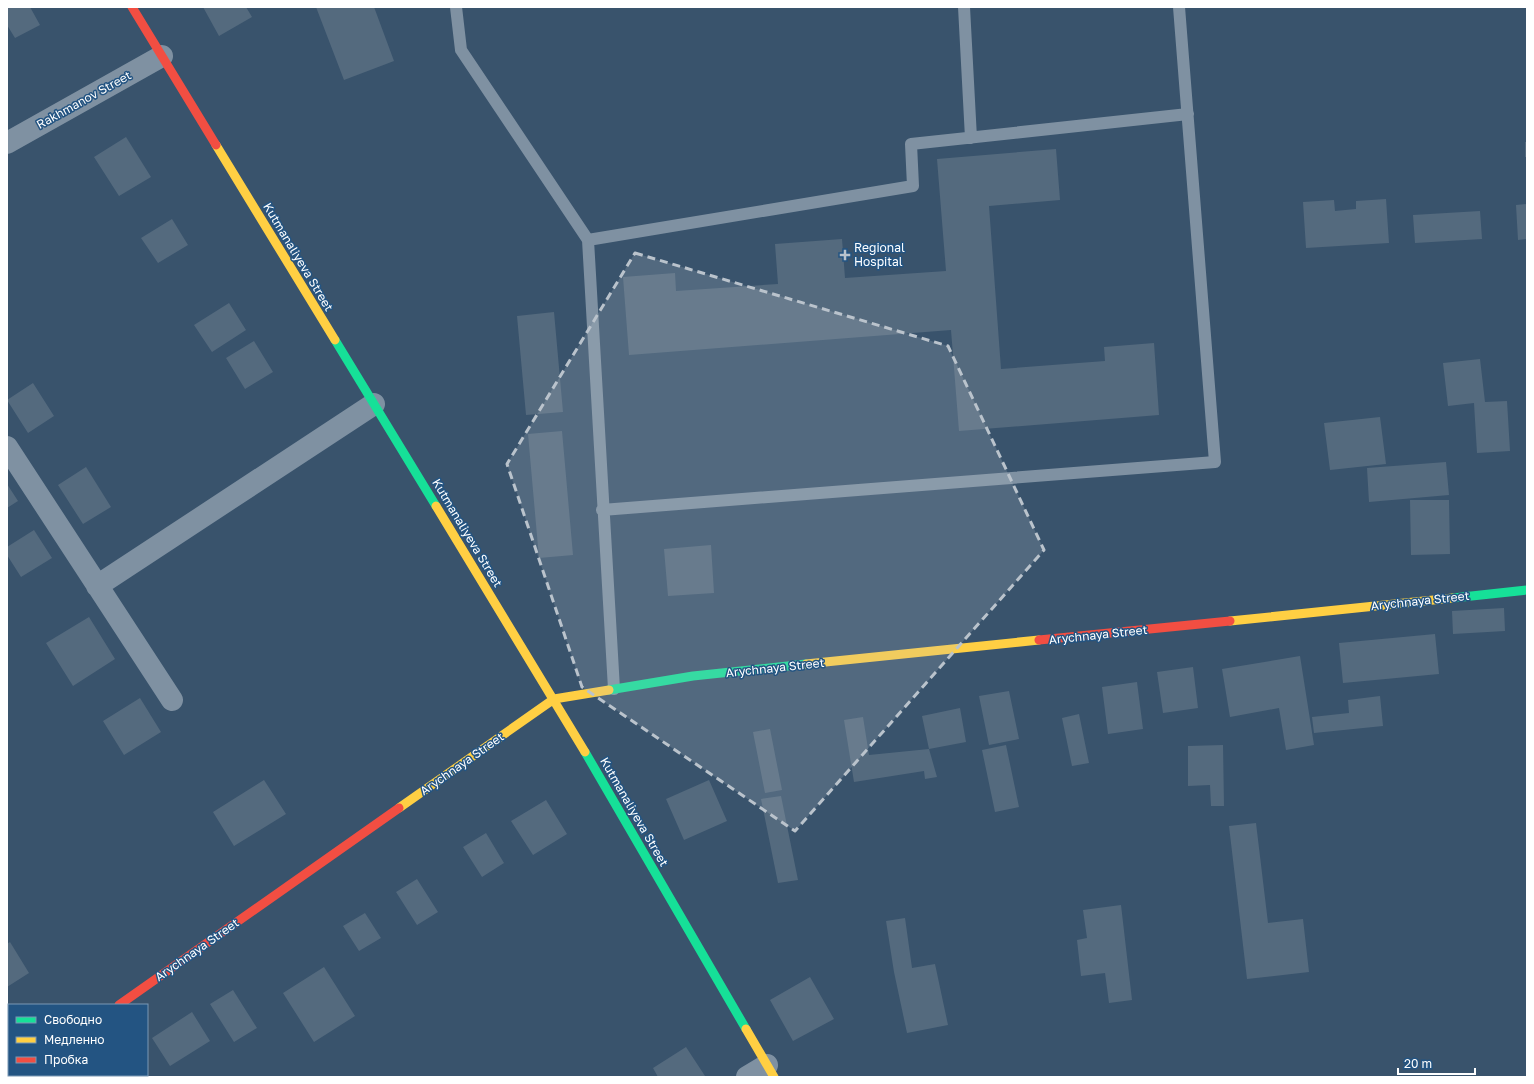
<svg xmlns="http://www.w3.org/2000/svg" width="1534" height="1084" font-family="'Golos Text',sans-serif">
<style>
.building{fill:#546a7e}
.lines{fill:none;stroke-linecap:round;stroke-linejoin:round}
.lane{stroke:#7f91a2;stroke-width:12}
.street{stroke:#7f91a2;stroke-width:22}
.fast{stroke:#16e098;stroke-width:9}
.slow{stroke:#ffcf43;stroke-width:9}
.jam{stroke:#f24e42;stroke-width:9}
.marked{fill:#bac3cc;fill-opacity:0.2;stroke:#bac3cc;stroke-width:3;stroke-dasharray:8 5;stroke-linejoin:round}
.poi-dot{fill:#bac3cc;stroke:#235482;stroke-width:1.5}
.labels{text-anchor:middle;stroke-width:3;stroke-linejoin:round;paint-order:stroke}
.street-label{font-size:12px;fill:#fff;stroke:#235482}
.poi-label{font-size:12px;fill:#fff;stroke:#235482;text-anchor:start}
</style>
<rect width="100%" height="100%" fill="#39536c"/>
<path class="building" d="M7,7H30L40,25L15,38L7,25Z
M203,7H246L252,17L219,36Z
M316,7H374L394,61L344,80Z
M126,137L151,177L119,196L94,157Z
M1525,142H1527V157H1525Z
M1056,149L1060,200L989,206L1001,369L1105,361L1104,347L1154,343L1159,415L959,431L951,330L629,355L623,277L675,273L676,291L778,284L775,244L842,239L845,278L946,271L937,159Z
M1386,199L1389,243L1306,248L1303,202L1334,200L1335,211L1356,209V201Z
M1527,204V239L1518,240L1516,205Z
M1480,211L1482,239L1415,243L1413,215Z
M172,219L188,245L158,263L141,238Z
M229,303L246,330L212,352L194,325Z
M554,312L563,412L526,415L517,316Z
M254,341L273,372L245,389L226,358Z
M1480,359L1485,402L1507,401L1510,451L1477,453L1474,403L1448,406L1443,363Z
M33,383L54,416L28,433L7,400Z
M1380,417L1386,464L1330,470L1324,423Z
M562,431L573,555L539,558L528,434Z
M1446,462L1449,495L1369,502L1367,468Z
M86,467L111,507L83,524L58,485Z
M7,484L18,501L7,508Z
M1410,500H1449L1450,554L1411,555Z
M34,530L52,558L21,577L7,555V547Z
M711,545L714,593L668,596L664,549Z
M1504,608L1505,631L1453,634L1452,611Z
M89,617L115,659L73,686L46,643Z
M1435,634L1439,674L1343,683L1339,643Z
M1300,656L1314,745L1286,750L1279,708L1230,717L1222,669Z
M1193,667L1198,708L1163,713L1157,672Z
M1137,682L1143,729L1108,734L1102,687Z
M1009,691L1019,739L989,745L979,696Z
M1380,696L1383,726L1314,733L1312,717L1349,713L1348,700Z
M140,698L161,732L124,755L103,721Z
M960,708L966,742L929,749L922,716Z
M1079,714L1089,763L1072,766L1062,718Z
M863,717L869,755L929,749L937,777L925,779L924,771L854,782L844,720Z
M770,729L782,790L765,793L753,732Z
M1006,745L1019,807L995,812L982,750Z
M1223,745L1224,806H1211L1210,785L1188,786V746Z
M264,780L286,814L234,846L213,812Z
M709,780L727,821L684,840L666,799Z
M781,796L798,880L778,883L761,799Z
M546,800L567,834L533,855L511,821Z
M1256,823L1268,923L1303,919L1309,972L1247,979L1229,826Z
M486,833L504,863L482,877L463,847Z
M417,879L438,912L417,925L396,892Z
M1121,905L1132,1000L1109,1003L1105,973L1081,976L1077,940L1087,938L1083,910Z
M365,913L381,938L359,951L343,926Z
M905,918L912,968L935,964L948,1025L907,1033L894,972L886,921Z
M10,942L29,973L7,987V944Z
M324,967L355,1016L314,1042L283,993Z
M810,977L834,1019L793,1041L770,1000Z
M233,990L257,1028L234,1042L210,1004Z
M192,1012L210,1041L170,1066L152,1038Z
M686,1047L705,1076L658,1077L653,1068Z
M80,1075H113L114,1077H77Z"/>
<g class="lines">
<path class="lane" d="M456,7L461,50L588,240
M964,7L971,138
M602,510L1215,462L1179,7
M614,689L588,240L913,186L911,144L1188,114"/>
<path class="street" d="M7,143L162,56
M7,447L172,700
M97,586L374,404
M16,1077L19,1075
M747,1077L767,1065"/>
<path class="fast" d="M335,340L436,506
M1453,598L1527,590
M609,690L693,676L806,664
M585,752L746,1029"/>
<path class="slow" d="M216,145L335,340
M436,506L585,752
M1230,621L1453,598
M806,664L1039,640
M399,808L554,699L609,690
M746,1029L774,1077"/>
<path class="jam" d="M132,7L216,145
M1039,640L1230,621
M119,1005L399,808"/>
</g>
<path class="marked" d="M635,253L948,346L1044,550L795,831L582,687L507,464Z"/>
<path class="poi-dot" d="M843 249h4v4h4v4h-4v4h-4v-4h-4v-4h4z"/>
<g class="labels">
<g class="street-label">
<text transform="translate(84 100) rotate(-29)" y="4">Rakhmanov Street</text>
<text transform="translate(298 257) rotate(59)" y="4">Kutmanaliyeva Street</text>
<text transform="translate(467 533) rotate(59)" y="4">Kutmanaliyeva Street</text>
<text transform="translate(1420 601) rotate(-6)" y="4">Arychnaya Street</text>
<text transform="translate(1098 635) rotate(-6)" y="4">Arychnaya Street</text>
<text transform="translate(775 668) rotate(-6)" y="4">Arychnaya Street</text>
<text transform="translate(462 764) rotate(-35)" y="4">Arychnaya Street</text>
<text transform="translate(634 812) rotate(60)" y="4">Kutmanaliyeva Street</text>
<text transform="translate(197 950) rotate(-35)" y="4">Arychnaya Street</text>
</g>
<g class="poi-label">
<text x="854" y="252">Regional<tspan x="854" dy="14">Hospital</tspan></text>
</g>
</g>
<rect width="1534" height="1084" fill="none" stroke="#ffffff" stroke-width="16"/>
<rect x="8" y="1004" width="140" height="72" fill="#235482" stroke="#7b98b4"/>
<rect x="16" y="1017" width="20" height="6" fill="#16e098" stroke="#7b98b4"/>
<text x="44" y="1024" font-size="12" fill="#ffffff">Свободно</text>
<rect x="16" y="1037" width="20" height="6" fill="#ffcf43" stroke="#7b98b4"/>
<text x="44" y="1044" font-size="12" fill="#ffffff">Медленно</text>
<rect x="16" y="1057" width="20" height="6" fill="#f24e42" stroke="#7b98b4"/>
<text x="44" y="1064" font-size="12" fill="#ffffff">Пробка</text>
<path d="M1398 1068v6h77v-6" fill="none" stroke="#ffffff" stroke-width="2"/>
<text x="1404" y="1068" font-size="12" fill="#ffffff" stroke="#235482" stroke-width="3" paint-order="stroke">20 m</text>
</svg>
